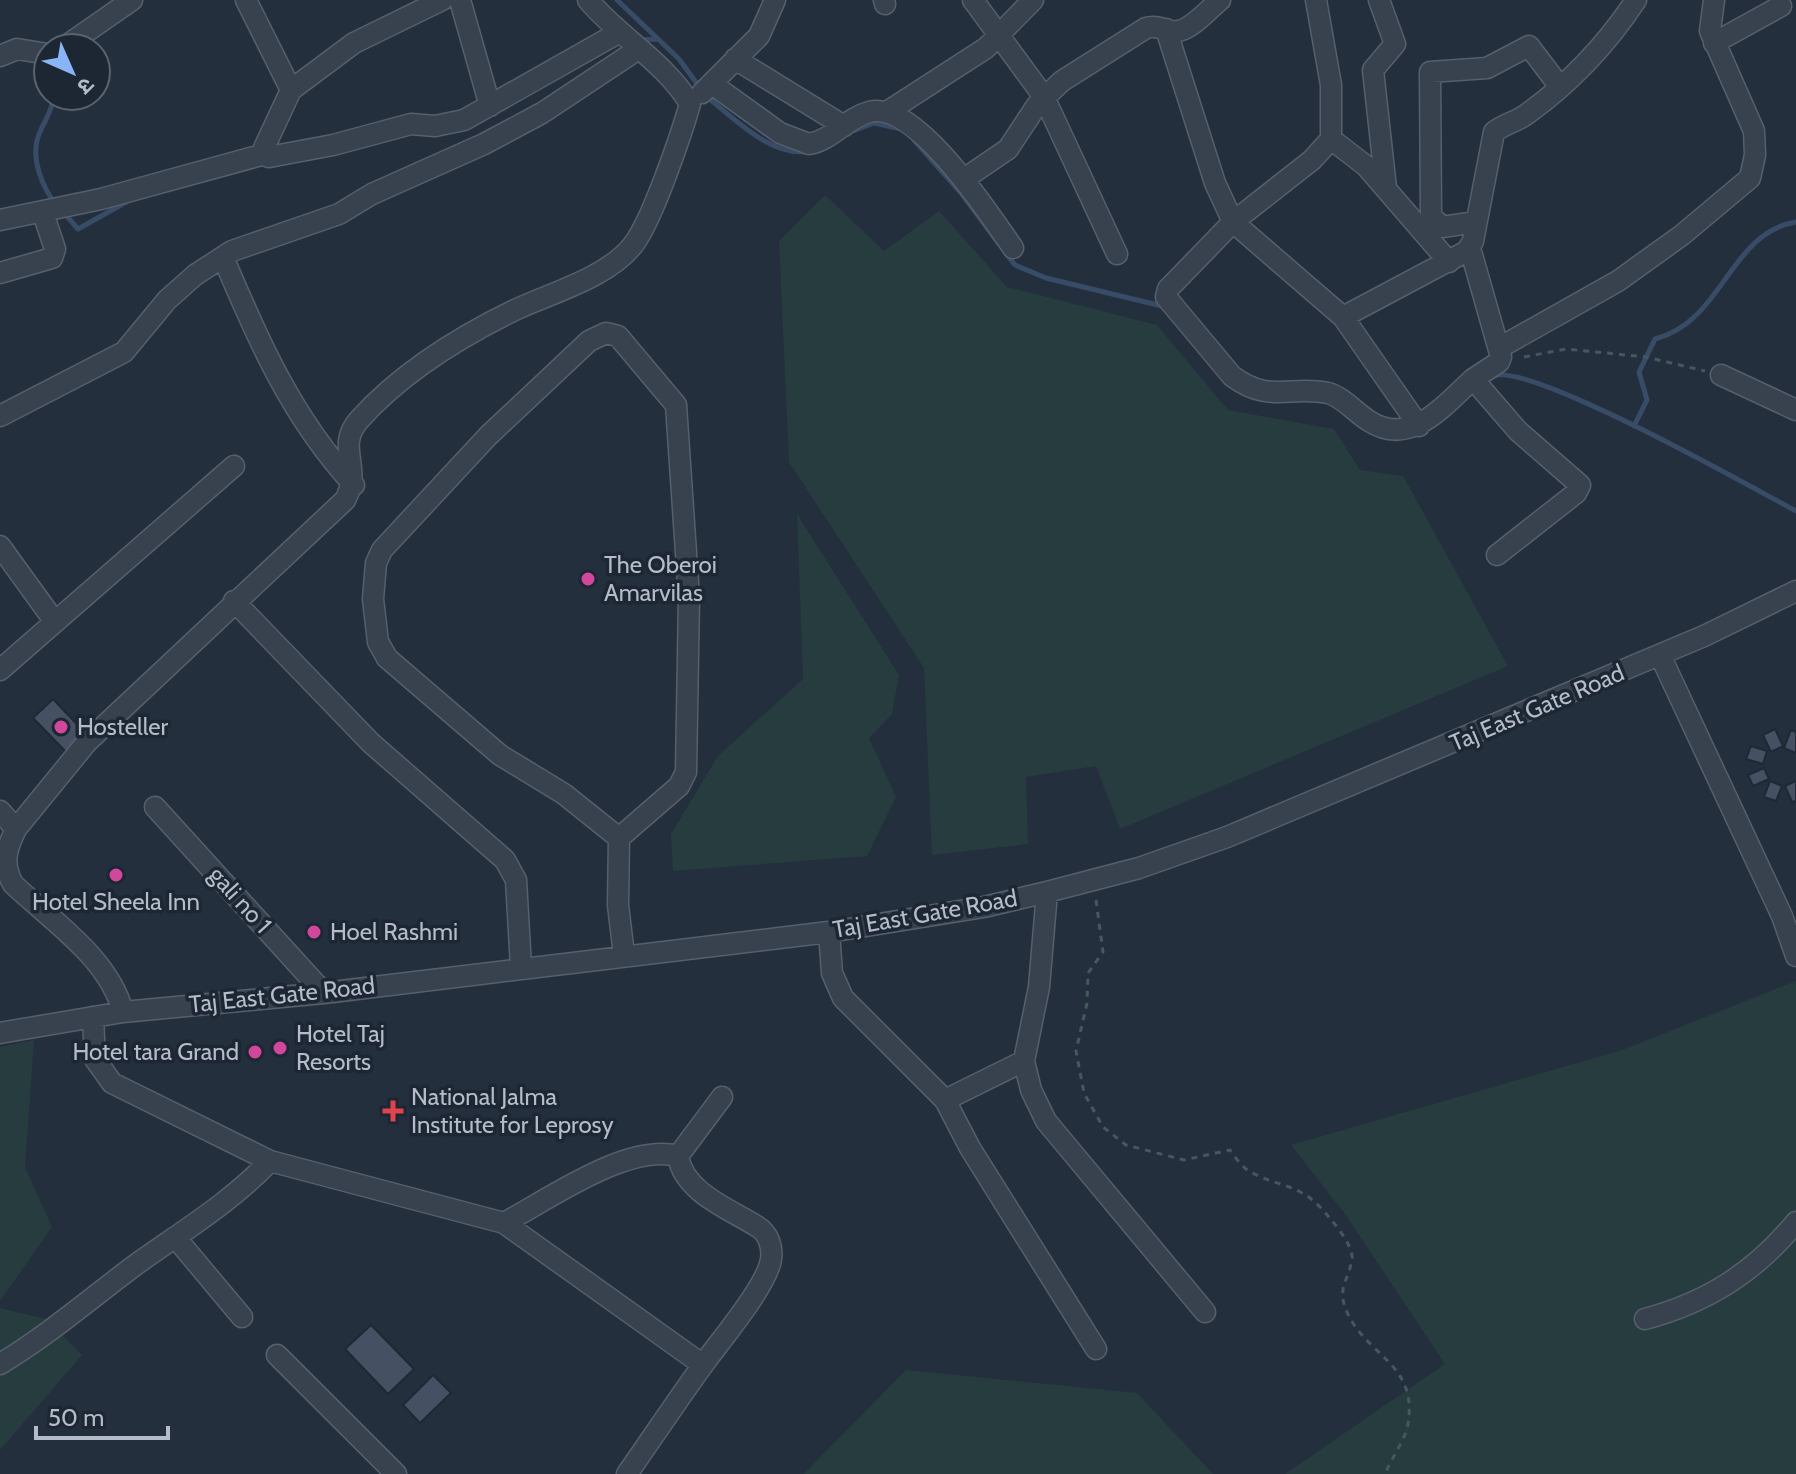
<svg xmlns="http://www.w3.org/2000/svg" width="1796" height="1474" font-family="Cabin,'Noto Sans Devanagari',sans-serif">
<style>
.green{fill:#263c3f}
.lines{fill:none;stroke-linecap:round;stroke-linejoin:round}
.stream{stroke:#394c67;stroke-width:5}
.building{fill:#455162;stroke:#1f2835;stroke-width:2}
.minor-casing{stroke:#565f6c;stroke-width:23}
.path{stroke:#44595c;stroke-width:3;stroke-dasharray:6 6;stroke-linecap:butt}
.minor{stroke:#38414e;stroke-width:20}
.hotel-dot{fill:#d1479c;stroke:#1d2633;stroke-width:3}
.health-dot{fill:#e0444e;stroke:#1d2633;stroke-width:3}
.labels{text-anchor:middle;stroke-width:7;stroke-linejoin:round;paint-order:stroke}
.poi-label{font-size:24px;fill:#b4bcc9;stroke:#1d2633;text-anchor:start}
.street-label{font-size:24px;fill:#b4bcc9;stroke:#1d2633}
</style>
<rect width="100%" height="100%" fill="#242f3e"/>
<path class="green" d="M825,195L884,251L939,211L1007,287L1157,325L1228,410L1334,429L1360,470L1403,476L1508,666L1120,829L1096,766L1026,777L1028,844L932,855L924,668L789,462L779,241Z
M797,514L899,675L892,714L869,738L896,797L867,856L673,871L671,834L718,756L803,679Z
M1796,981V1474H1285L1445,1364L1345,1214L1291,1145L1622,1050Z
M34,1040L25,1167L52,1227L0,1301V1047Z
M0,1308L46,1319L82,1355L0,1450Z
M906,1370L1137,1393L1213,1474H804Z"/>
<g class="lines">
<path class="stream" d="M617,0L679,59L698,85
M640,40L658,39
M54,96C52,112 43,123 38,137C31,158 42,187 55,203
M707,97C734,118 772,158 808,151
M853,131L874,123L901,129
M914,140L961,193L999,244
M65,214L78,229L128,201
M1005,252L1015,265L1046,278L1162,306
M1494,376C1530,362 1751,487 1796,511
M1634,426L1647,400L1639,372L1655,339C1723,322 1729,233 1796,222"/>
</g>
<path class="building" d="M53,699L89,737L70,756L33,718Z
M1775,729L1783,746L1771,752L1763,735Z
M1791,730L1796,732V753L1784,748Z
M1751,746L1767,751L1763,764L1746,759Z
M1764,768L1769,779L1753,786L1748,775Z
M1770,781L1782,786L1776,801L1764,797Z
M1796,781V801L1792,802L1785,786Z
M371,1325L414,1369L388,1394L345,1349Z
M433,1375L451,1393L420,1423L403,1405Z"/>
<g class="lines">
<g class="minor-casing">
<path id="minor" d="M246,0L291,90L264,148L269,157L333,145L411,124L435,126L464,120L618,33
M460,0L490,106
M884,0L885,4
M973,0L1044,97L1117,254
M1316,0L1331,85V139L1312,160L1233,222L1168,289L1166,297L1232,376C1269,404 1290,385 1328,393C1343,397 1356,413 1369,421C1411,448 1444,405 1473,379
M1379,0L1395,44L1373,70L1386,188
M1166,29L1215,183L1233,222L1343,317L1419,426
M1714,43L1781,6
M63,48L132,0
M0,56L17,49L48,54
M735,59L844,126
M712,84L780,133L809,144C832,140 847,118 869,112C915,99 990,215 1013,248
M291,90L354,43L442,0
M702,93L759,36L775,0
M887,112L986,48L1033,0
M1331,139L1366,166L1449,262
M964,179L1008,149L1037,105L1062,81L1146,28C1159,24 1167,33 1178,31C1192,29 1209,9 1220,0
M0,220L101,199L265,154
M1476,222L1442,227L1431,216L1430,72L1487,68L1529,46L1560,87
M1470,248L1501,357L1499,362L1473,379L1518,431L1580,485L1576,493L1497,555
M223,257C258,340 292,418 354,485
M0,273L52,258L55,249L43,213
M1343,317L1467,251L1473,241L1494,132C1504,124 1516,122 1527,114C1570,83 1607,44 1636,0
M1499,348L1618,281L1682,235L1750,178L1755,155L1754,131L1710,31L1714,0
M1721,375L1796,410
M0,416L124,352L167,300L195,275L232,251L339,214L372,194L484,144L542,113L637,50
M0,546L55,622
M234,601L371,743L505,860L516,880L521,967
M1660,655L1782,916L1796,956
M0,670L234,466
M155,807L324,993
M0,811L16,829
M619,838L564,794L500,755L387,658L378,642L373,599L376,563L382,550L488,436L589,341L606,333L618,336L676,405L689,597L686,772L679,786L619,838L618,905L624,955
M1047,892L1039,987L1024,1061L1031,1090L1046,1121L1205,1312
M829,932L832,973L843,998L945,1100L970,1148L1096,1349
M123,1012C109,958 52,921 13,884C2,864 6,849 16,829L87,742L345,500C363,468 335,447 359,420C402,372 459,337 517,309C554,292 608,277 633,245C652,221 681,135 690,104C666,63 618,36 588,0
M93,1017L95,1059L112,1083L270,1161L504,1223L703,1365
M0,1033L123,1012L324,993L829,932L984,907L1047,892L1139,868L1227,837L1704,636L1796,591
M945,1100L1024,1061
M504,1223C549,1199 627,1143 678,1156L722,1097
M175,1237L242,1317
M1645,1319C1708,1302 1755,1272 1796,1222
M277,1355L396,1474
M0,1364C47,1336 90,1299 134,1266C181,1232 229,1204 270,1161
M627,1474C653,1437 678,1399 705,1362C721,1340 768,1284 771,1259C773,1247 768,1233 758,1227C730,1209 684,1193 678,1156"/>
</g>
<path class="path" d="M1524,357L1566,349L1646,357L1705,371
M1096,900L1103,952L1088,973L1087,1003L1076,1051L1084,1093L1103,1127L1126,1145L1184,1160L1230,1150C1234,1156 1240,1164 1246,1169C1271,1186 1297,1182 1321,1208C1330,1218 1354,1245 1352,1259C1349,1280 1336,1288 1347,1312C1367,1357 1418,1363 1408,1424C1406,1438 1391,1459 1385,1474"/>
<use href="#minor" class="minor"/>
</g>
<g class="hotel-dot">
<circle cx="588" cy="579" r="8"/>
<circle cx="61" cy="727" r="8"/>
<circle cx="116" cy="875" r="8"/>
<circle cx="314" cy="932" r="8"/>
<circle cx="280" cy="1048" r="8"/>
<circle cx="255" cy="1052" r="8"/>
</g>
<path class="health-dot" d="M389 1099h8v8h8v8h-8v8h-8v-8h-8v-8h8z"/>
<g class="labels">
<g class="poi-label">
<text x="604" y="573">The Oberoi<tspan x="604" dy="28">Amarvilas</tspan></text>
<text x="77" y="735">Hosteller</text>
<text x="116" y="910" text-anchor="middle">Hotel Sheela Inn</text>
<text x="330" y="940">Hoel Rashmi</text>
<text x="296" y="1042">Hotel Taj<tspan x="296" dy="28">Resorts</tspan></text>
<text x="239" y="1060" text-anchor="end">Hotel tara Grand</text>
<text x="411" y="1105">National Jalma<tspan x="411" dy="28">Institute for Leprosy</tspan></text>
</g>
<g class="street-label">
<text transform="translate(1537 708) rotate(-23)" y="8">Taj East Gate Road</text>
<text transform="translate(240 900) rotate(48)" y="8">gali no 1</text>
<text transform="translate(925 914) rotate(-10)" y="8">Taj East Gate Road</text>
<text transform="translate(282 995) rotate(-6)" y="8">Taj East Gate Road</text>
</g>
</g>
<g transform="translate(72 72) rotate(135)"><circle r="38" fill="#1d2633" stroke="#59626f" stroke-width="2"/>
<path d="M0-6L14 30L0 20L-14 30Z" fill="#8ab4f8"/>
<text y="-12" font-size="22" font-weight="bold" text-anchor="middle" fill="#b4bcc9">उ</text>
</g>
<path d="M36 1426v12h132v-12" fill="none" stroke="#b4bcc9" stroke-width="4"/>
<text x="48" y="1426" font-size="24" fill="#b4bcc9" stroke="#1d2633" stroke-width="6" paint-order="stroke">50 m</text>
</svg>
